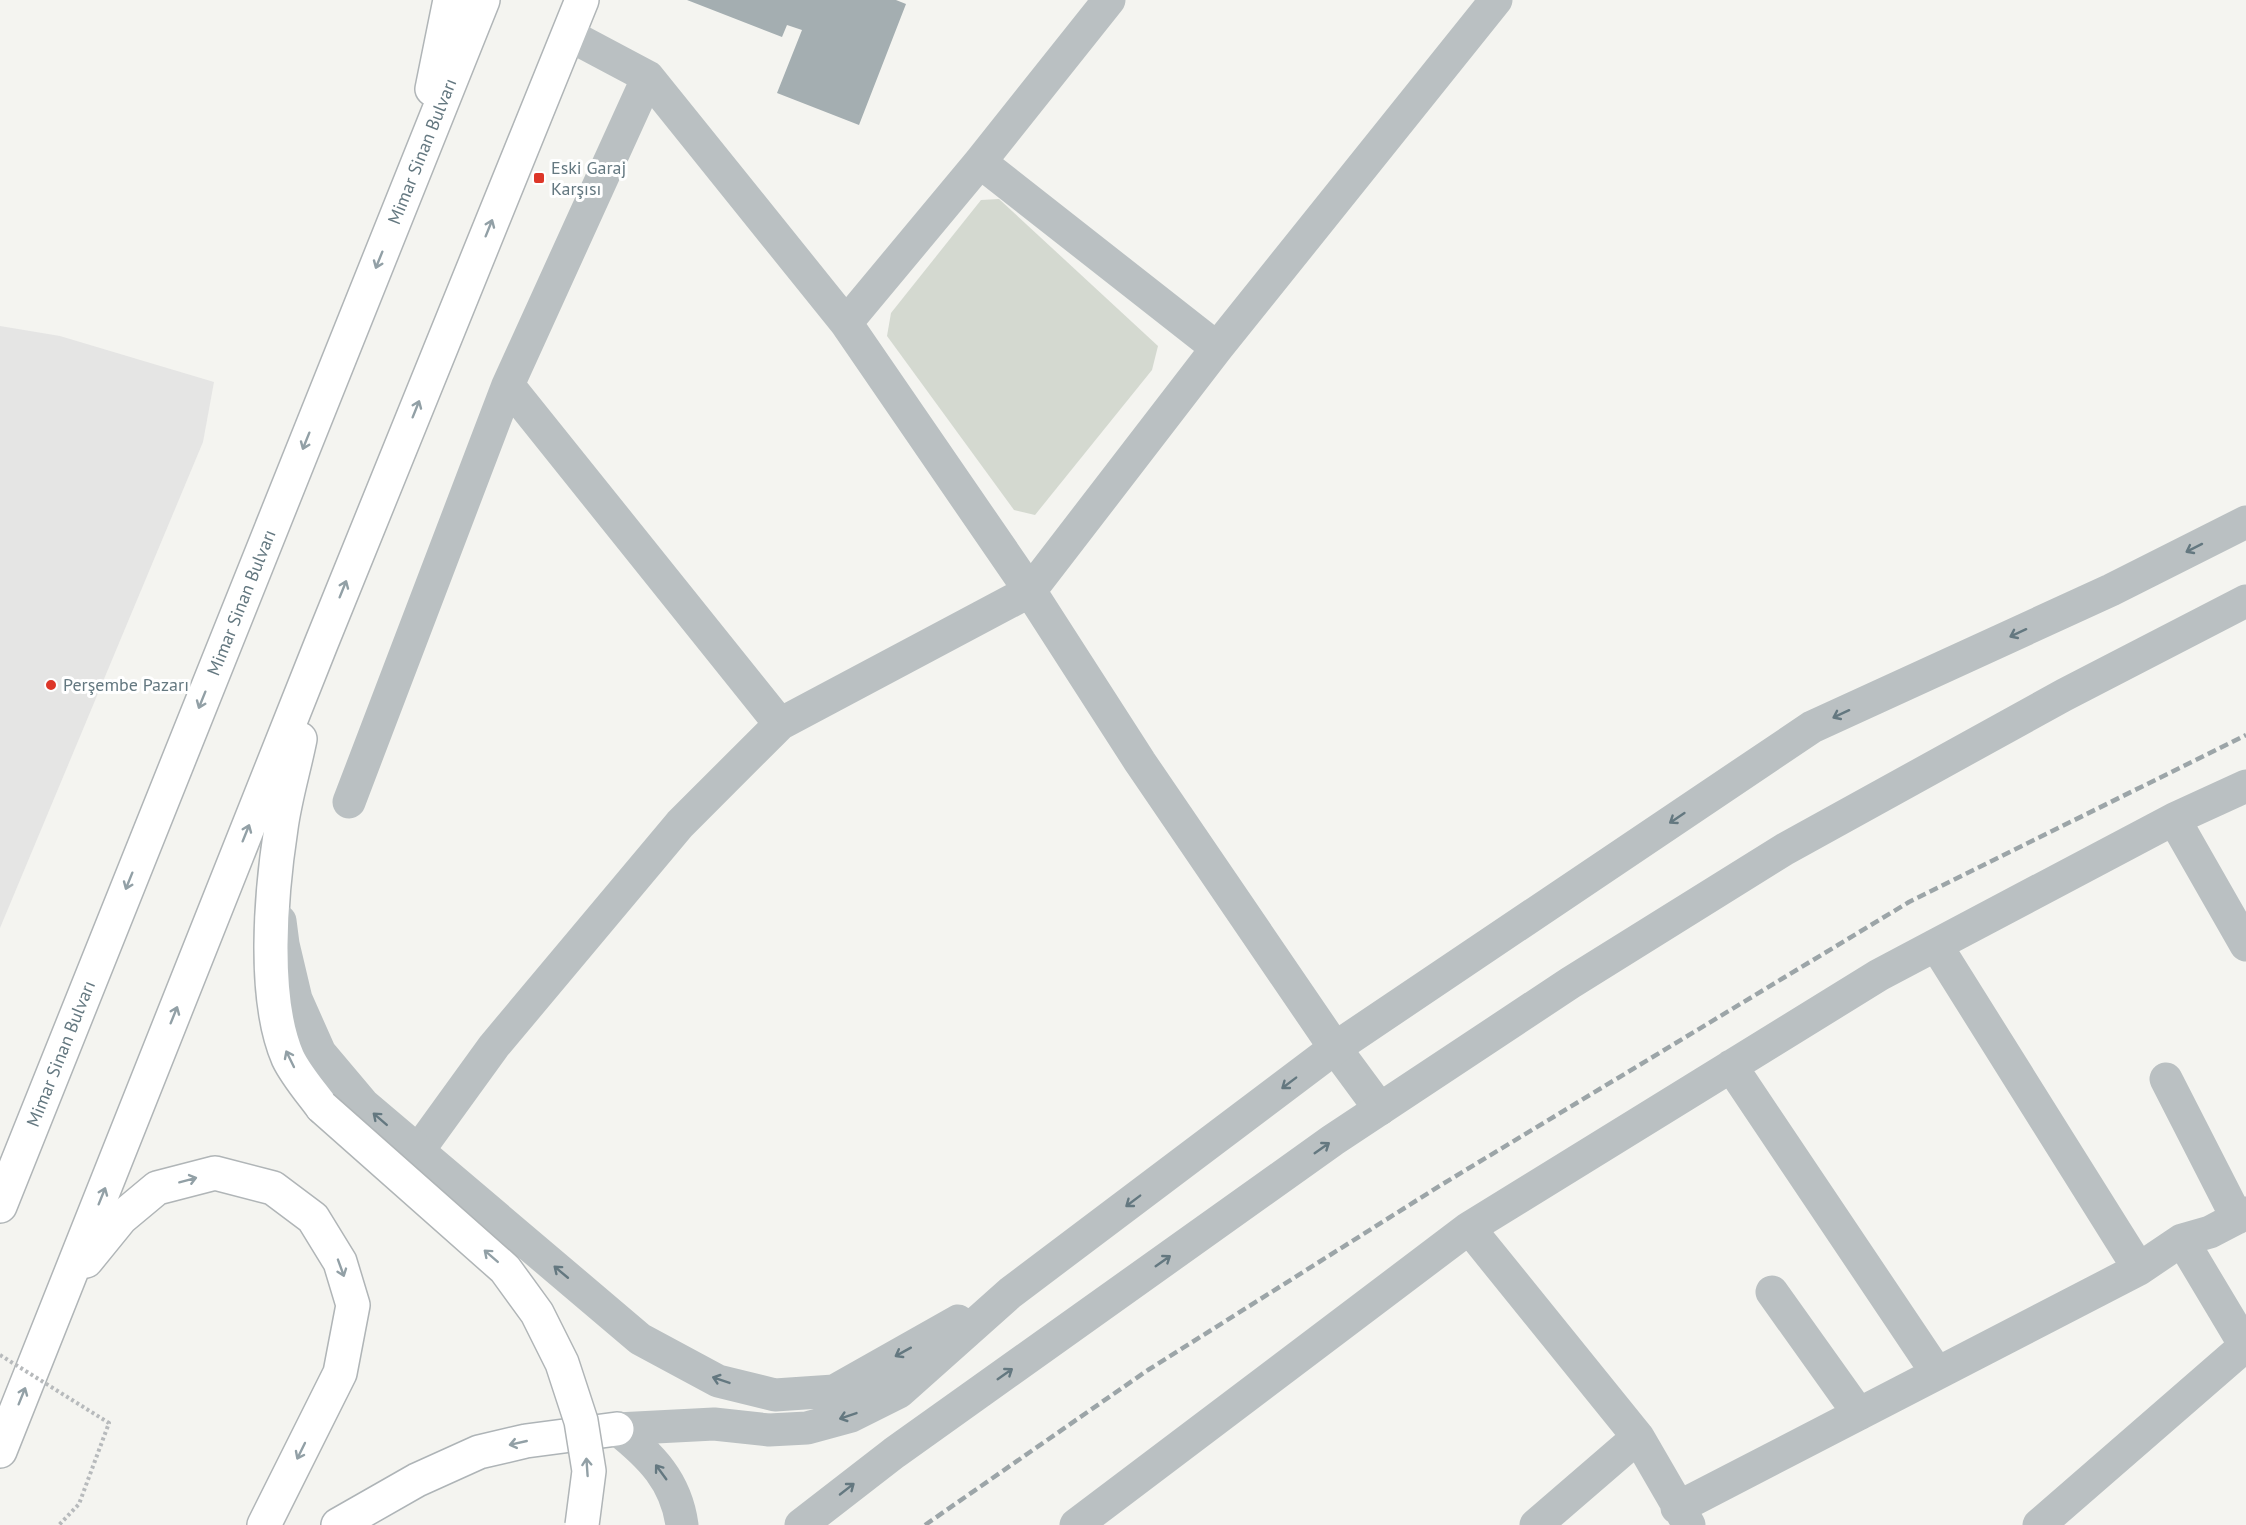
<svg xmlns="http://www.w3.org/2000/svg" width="2246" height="1525" font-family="'PT Sans',sans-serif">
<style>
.built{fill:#e5e5e4}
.green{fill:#d4d9d0}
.building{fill:#a4aeb1}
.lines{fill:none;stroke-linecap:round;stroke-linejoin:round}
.primary-casing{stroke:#aeb4b7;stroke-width:36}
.trunk-casing{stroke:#b0b5b7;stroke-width:36}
.minor{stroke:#bac0c2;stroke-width:33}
.tertiary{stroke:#bac0c2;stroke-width:33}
.primary{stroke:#fff;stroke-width:33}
.trunk{stroke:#fff;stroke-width:33}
.rail{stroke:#9ca5a8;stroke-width:4.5;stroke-dasharray:9 4.5;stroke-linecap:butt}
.trunk-bridge-casing{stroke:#b0b5b7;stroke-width:36;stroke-linecap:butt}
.path-bridge{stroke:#b7babc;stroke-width:4;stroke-dasharray:3 3;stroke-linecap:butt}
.trunk-bridge{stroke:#fff;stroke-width:33}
.oneway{stroke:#92a0a6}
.oneway2{stroke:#647880}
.poi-dot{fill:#dd3628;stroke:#fff;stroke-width:2}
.labels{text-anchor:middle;stroke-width:6;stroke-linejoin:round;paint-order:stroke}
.street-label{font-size:18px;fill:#647880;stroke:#fff}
.poi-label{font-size:18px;fill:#647880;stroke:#fff;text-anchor:start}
</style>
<rect width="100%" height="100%" fill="#f4f4f0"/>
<path class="built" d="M0,326L60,336L214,382L203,442L0,928Z"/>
<path class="green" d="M999,199L1158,346L1152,370L1035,515L1014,510L887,336L891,313L981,200Z"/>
<path class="building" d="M687,0H896L906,4L859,125L777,93L802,30L787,25L782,37Z"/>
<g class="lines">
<g class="primary-casing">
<path id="primary" d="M338,1525L417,1480L479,1452L526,1441L617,1429"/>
</g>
<g class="trunk-casing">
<g id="trunk">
<path d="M432,89L450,0"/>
<path d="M300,739C294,769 285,798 281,828C271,893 262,998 288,1058C296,1075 311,1092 322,1107"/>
<path id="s1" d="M0,1206L483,0"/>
<path d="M86,1261L121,1218L157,1188L215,1173L273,1188L313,1218L340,1262L353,1305L340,1373L264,1525"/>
<path d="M0,1451L321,644L582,0"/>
</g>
</g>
<path class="minor" d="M569,35L648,77L846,323L1030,591L1140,762L1335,1048L1380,1109
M980,162L1217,348
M846,323L980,162L1109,0
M508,385L780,724
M349,802L508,385L648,77
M2174,819L2246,945
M1936,945L2139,1269
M1731,1066L1937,1373
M2166,1079L2237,1218
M418,1151L494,1046L680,824L780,724L1030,591L1217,348L1496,0
M1469,1228L1638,1437L1689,1525
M2182,1240L2246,1347
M1772,1292L1859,1414
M1677,1508L2139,1269L2182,1240L2210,1232L2246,1213
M1076,1525L1469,1228L1879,975L2174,819L2246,786
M1536,1525L1638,1437
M2039,1525L2245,1346"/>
<path class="tertiary" d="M280,921L283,944L296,999L320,1053L363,1104L640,1339L718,1381L775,1395L834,1391L958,1321
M617,1429L714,1424L769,1430L807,1428L851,1416L899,1392L1010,1293L1335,1048L1812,727L2111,590L2246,522
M617,1429C651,1456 676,1481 682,1525
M801,1525L894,1453L1333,1140L1570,983L1785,849L2064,695L2246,601"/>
<use href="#primary" class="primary"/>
<use href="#trunk" class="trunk"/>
<path class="rail" d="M925,1525L1148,1370L1441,1185L1909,902L2246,735"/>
<g class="trunk-bridge-casing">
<path id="trunk-bridge" d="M322,1107L505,1269L537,1313L562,1363L581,1421L589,1471L582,1525"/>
</g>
<path class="path-bridge" d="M0,1355L109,1423L79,1504L59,1525"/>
<use href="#trunk-bridge" class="trunk-bridge"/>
</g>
<defs><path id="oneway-shaft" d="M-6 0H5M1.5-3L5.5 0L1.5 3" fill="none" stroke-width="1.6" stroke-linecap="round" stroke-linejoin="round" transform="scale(1.5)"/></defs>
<g class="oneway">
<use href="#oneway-shaft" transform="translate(489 228) rotate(-68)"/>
<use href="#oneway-shaft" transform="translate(379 260) rotate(112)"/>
<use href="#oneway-shaft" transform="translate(416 409) rotate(-68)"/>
<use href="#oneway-shaft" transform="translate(306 441) rotate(112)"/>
<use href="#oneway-shaft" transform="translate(343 589) rotate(-68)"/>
<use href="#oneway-shaft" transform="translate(202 700) rotate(112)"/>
<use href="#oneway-shaft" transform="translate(246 833) rotate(-68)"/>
<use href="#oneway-shaft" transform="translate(129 881) rotate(112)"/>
<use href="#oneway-shaft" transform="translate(174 1015) rotate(-68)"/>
<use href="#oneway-shaft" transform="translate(290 1059) rotate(-116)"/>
<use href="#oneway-shaft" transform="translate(188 1180) rotate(-15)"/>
<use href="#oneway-shaft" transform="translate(102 1196) rotate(-68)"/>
<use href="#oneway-shaft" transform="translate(491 1256) rotate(-139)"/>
<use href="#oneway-shaft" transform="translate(341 1268) rotate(70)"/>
<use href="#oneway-shaft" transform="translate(22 1396) rotate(-68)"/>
<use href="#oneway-shaft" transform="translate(518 1443) rotate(167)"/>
<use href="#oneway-shaft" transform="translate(301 1451) rotate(116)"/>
<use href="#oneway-shaft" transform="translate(587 1467) rotate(-94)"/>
</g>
<g class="oneway2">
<use href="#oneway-shaft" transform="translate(2194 548) rotate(153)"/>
<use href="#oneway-shaft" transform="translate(2018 633) rotate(155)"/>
<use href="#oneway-shaft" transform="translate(1841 714) rotate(155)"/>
<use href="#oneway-shaft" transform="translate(1677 818) rotate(146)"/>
<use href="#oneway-shaft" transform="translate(1289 1083) rotate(143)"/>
<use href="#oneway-shaft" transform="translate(380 1119) rotate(-139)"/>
<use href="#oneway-shaft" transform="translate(1322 1148) rotate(-35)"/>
<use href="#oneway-shaft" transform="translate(1133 1201) rotate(143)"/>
<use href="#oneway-shaft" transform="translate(1163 1261) rotate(-35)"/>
<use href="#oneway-shaft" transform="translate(561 1272) rotate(-140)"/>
<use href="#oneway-shaft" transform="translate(903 1352) rotate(151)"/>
<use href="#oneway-shaft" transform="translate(1005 1374) rotate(-35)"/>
<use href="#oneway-shaft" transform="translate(721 1380) rotate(-161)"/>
<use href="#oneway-shaft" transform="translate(848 1416) rotate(161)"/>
<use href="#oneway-shaft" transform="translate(661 1472) rotate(-126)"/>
<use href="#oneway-shaft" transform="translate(847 1489) rotate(-38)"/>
</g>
<g class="poi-dot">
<rect x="533" y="172" width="12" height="12" rx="3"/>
<circle cx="51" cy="685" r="6"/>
</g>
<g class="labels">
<g class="street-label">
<text dy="6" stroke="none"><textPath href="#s1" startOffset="1136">Mimar Sinan Bulvarı</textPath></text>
<text dy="6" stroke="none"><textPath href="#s1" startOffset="650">Mimar Sinan Bulvarı</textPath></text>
<text dy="6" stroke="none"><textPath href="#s1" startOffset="164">Mimar Sinan Bulvarı</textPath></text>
</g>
<g class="poi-label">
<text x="551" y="174">Eski Garaj<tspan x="551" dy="21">Karşısı</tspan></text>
<text x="63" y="691">Perşembe Pazarı</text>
</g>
</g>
</svg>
